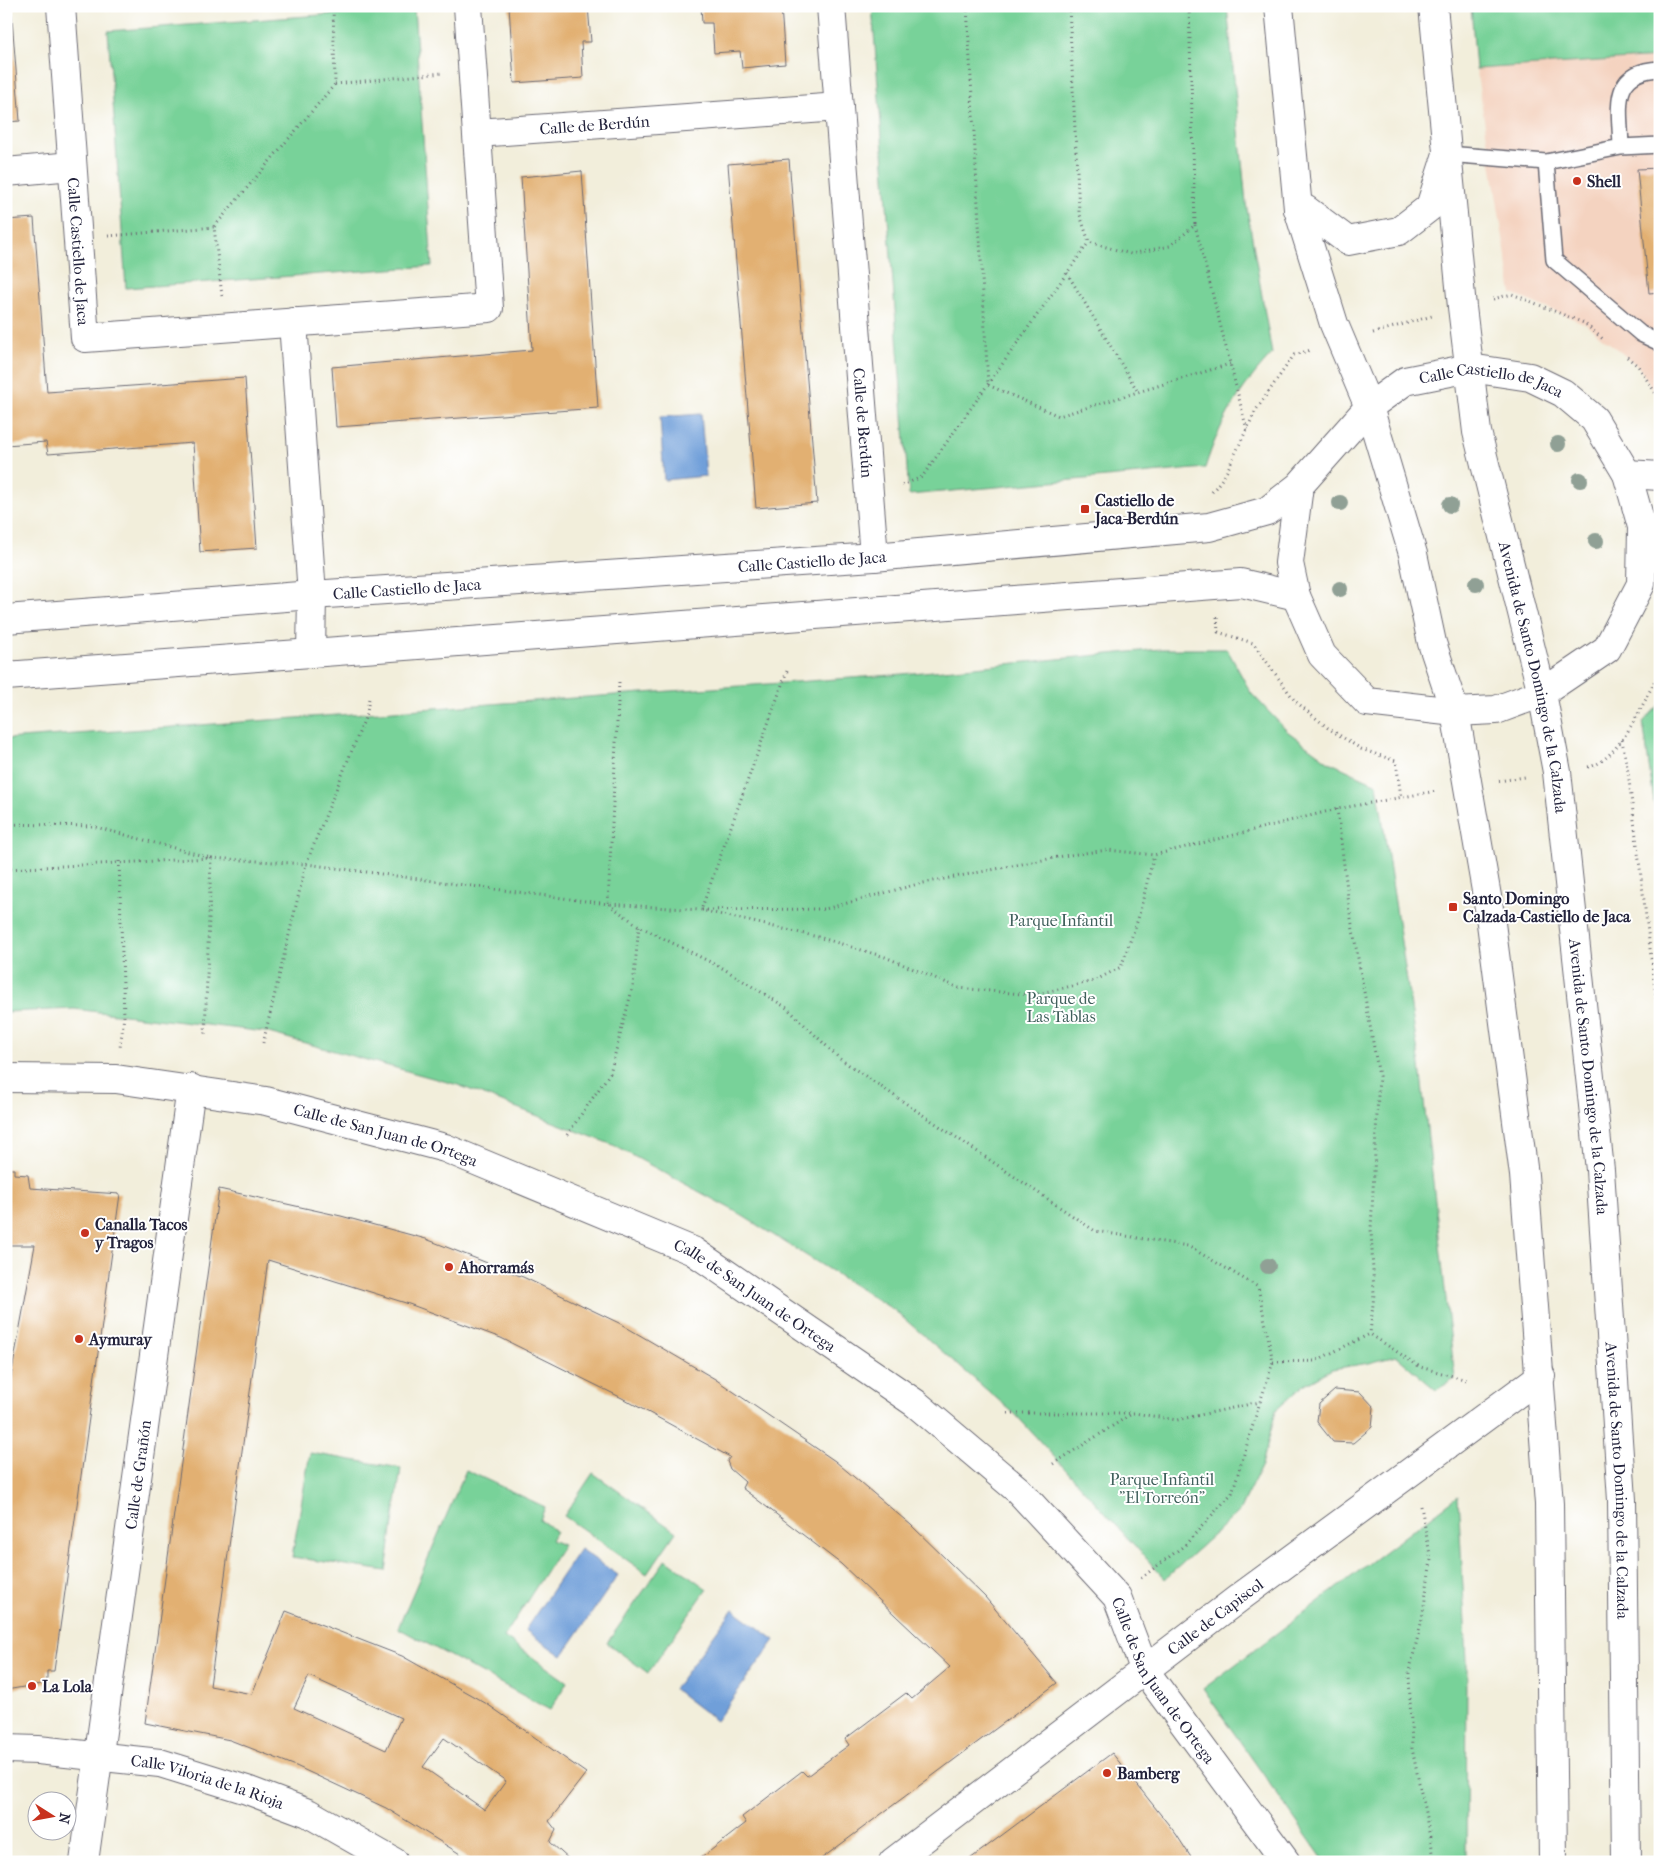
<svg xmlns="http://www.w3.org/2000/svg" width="1666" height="1868" font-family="'IM FELL French Canon',serif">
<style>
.built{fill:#f4d3c0}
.green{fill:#78d299;stroke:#4d7a6a}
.water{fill:#6f9fd9;stroke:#48608a}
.building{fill:#e2b072;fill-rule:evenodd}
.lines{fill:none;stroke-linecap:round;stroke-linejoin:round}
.service-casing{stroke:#6b6973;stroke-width:18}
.minor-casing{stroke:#6b6973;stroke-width:30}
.tertiary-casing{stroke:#6b6973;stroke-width:30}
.path{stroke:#6b6973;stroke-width:3;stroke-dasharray:1 4;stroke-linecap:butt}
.service{stroke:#fff;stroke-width:15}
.minor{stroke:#fff;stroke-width:28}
.tertiary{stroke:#fff;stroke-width:28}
.tree{fill:#90a095}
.poi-dot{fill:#c8321e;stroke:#fff;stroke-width:2}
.labels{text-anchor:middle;stroke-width:4;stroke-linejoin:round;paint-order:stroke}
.street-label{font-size:16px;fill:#22223b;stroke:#fff}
.poi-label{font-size:16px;font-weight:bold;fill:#22223b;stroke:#fff;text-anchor:start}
.park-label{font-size:16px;fill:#40605c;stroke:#fff}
</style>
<rect width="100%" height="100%" fill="#fff"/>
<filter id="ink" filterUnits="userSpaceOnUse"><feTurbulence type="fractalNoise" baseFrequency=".02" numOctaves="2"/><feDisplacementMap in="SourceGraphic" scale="10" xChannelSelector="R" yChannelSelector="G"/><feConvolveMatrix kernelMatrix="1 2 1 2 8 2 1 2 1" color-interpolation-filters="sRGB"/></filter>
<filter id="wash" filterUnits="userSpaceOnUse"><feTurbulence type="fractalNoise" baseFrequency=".0096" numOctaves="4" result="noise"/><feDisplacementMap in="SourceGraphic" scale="20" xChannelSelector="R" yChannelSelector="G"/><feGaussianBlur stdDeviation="1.12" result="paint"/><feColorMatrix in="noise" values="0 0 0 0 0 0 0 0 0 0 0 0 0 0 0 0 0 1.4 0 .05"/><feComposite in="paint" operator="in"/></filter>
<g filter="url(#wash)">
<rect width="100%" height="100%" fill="#f2eedb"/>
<path class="built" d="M1660,57V400L1638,366L1584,323L1512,294L1476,69Z"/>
<path class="green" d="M872,6H1227L1246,203L1272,354C1240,388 1219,423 1205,468L909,495Z
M1471,6H1660V57L1476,69Z
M414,8L432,266L126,288L108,31Z
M1161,649H1227L1251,693L1287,731L1329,762L1377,784L1420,1066L1455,1379L1436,1390L1396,1356L1369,1363L1332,1369L1305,1384L1276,1410L1262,1465L1238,1513L1165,1579L1016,1415L894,1310L733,1210L613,1145L458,1085L265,1032L74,1009L6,1012V739L892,675Z
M1660,704V845L1643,722Z
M310,1453L401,1468L386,1571L292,1557Z
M466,1470L545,1507L540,1520L556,1531L551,1540L563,1545L504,1637L567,1682L550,1710L398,1628Z
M593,1473L676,1532L647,1574L564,1516Z
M1458,1496L1467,1660L1466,1862H1325L1203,1689Z
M666,1559L707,1589L648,1673L607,1643Z"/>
<path class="water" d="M701,414L706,476L664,480L660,417Z
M580,1549L618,1575L562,1656L525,1630Z
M733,1609L775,1640L716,1721L674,1689Z"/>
<g id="blocks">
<path class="building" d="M6,6H11L20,121L6,122Z
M509,6H588L591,42H581L583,78L514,83Z
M701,6H781L785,64L742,68L740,51L714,53L712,23H702Z
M789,159L817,503L756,508L728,164Z
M1660,168V292L1649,293L1637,169Z
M582,171L598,408L336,427L332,367L532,350L521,177Z
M34,218L47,392L245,378L257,548L200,552L193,443L48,454L46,442L6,445V220Z
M6,1169H14V1174L28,1175L30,1188L120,1194L54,1671H47V1683L6,1690V1404L35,1245H6Z
M219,1189L341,1216L426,1239L523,1277L619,1323L715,1379L835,1461L911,1525L985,1597L1057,1683L817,1862H696L746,1823L742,1817L802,1771L807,1776L849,1745L845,1739L906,1693L912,1699L950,1667L841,1564L742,1488L745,1482L730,1469L727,1461L730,1457L622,1398L501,1338L409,1304L268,1260L210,1686L252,1694L286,1611L402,1656L487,1704L586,1773L549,1821L556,1830L550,1842L572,1862H473L386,1808L296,1766L230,1740L145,1723ZM309,1676L401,1718L386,1750L294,1708ZM444,1738L506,1781L485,1810L423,1767Z
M1335,1390L1360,1392L1374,1407L1372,1427L1353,1443L1333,1442L1317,1422L1319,1404Z
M1112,1753L1176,1834L1194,1862H966Z"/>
</g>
</g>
<g filter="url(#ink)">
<use href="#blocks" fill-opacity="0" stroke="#6b6973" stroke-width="1"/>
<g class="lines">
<g class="service-casing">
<path id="service" d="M1621,147C1620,109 1609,71 1660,69
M1447,154L1546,162L1554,260L1641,334L1660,343
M1546,162L1621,147L1660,145"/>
</g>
<g class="minor-casing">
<g id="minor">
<path id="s1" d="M61,6L85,338L489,308L468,6"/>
<path id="s2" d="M831,6L874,557"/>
<path id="s3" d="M477,133L839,107"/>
<path d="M6,172L72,166"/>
<path d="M1298,209H1305L1348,241L1399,231L1430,207L1447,154"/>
<path d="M293,322L312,595L311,653"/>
<path d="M1627,474L1660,476"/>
<path id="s4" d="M6,619L312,595L874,557L1209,527L1267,511L1299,486L1369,407L1405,381L1470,368L1530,377L1563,393L1594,419L1627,474L1642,527L1641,584L1607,649L1542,693L1496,710L1455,712L1367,702L1322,655L1296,596L1289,563L1299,486"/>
<path d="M6,676L1241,583L1296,596"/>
<path id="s5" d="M6,1078L116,1079L266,1101L445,1148L693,1251L915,1403L1018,1490L1117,1597L1145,1671L1286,1862"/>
<path id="s6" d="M6,1749L38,1750L160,1763L247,1790L308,1813L394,1862"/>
<path id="s7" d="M84,1862L191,1088"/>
<path id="s8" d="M893,1862L1239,1598L1541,1376"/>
</g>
</g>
<g class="tertiary-casing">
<g id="tertiary">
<path d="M1279,6L1298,209L1334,324L1369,407L1413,554L1432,643L1455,712L1489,908L1524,1175L1549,1504L1553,1862"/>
<path id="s9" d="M1433,6L1462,307L1477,432L1542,693L1557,772L1600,1170L1622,1500L1626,1862"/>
</g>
</g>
<path class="path" d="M967,6L988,385L1059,416L1230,364
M1069,6L1079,212L1089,242L1131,254L1170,246L1195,225L1189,6
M335,84L442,73
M1195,225L1247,430
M108,236L214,227
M1067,273L1138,392
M222,296L214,227L335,84L333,6
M1493,299L1512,294L1584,323L1604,340
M1373,333L1432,316
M1627,357L1638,366L1660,400
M902,485L922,477L1089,242
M1212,492L1225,475L1256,410L1294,355L1311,350
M1217,617L1218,632L1253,643L1295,701L1328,728L1361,749L1396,761L1401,797
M787,671L701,910L825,909L918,884L1069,855L1108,850L1154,855L1337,809L1436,791
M619,682L608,904L701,910L818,937L885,957L959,988L1032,995L1094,981L1121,967L1138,919L1154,855
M1622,740L1628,772L1660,1029
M1588,767C1619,762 1647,696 1660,670
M1499,781L1525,777
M1337,809L1350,913L1379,1076L1371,1229L1374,1294L1370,1334
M6,824L92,826L211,858L306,864L608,904L639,926L724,969L787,1008L840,1059L1095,1231L1188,1246L1258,1287L1273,1362L1260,1402L1177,1420L1134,1413H1004
M119,861L124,1016L120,1048
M6,869L211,858L205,1035
M263,1043L306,864L367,713L369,698
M567,1135L610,1073L633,986L639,926
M1273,1362L1315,1361L1370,1334L1420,1367L1467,1380
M1053,1464L1133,1413
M1421,1506L1431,1560L1422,1619L1409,1673L1412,1748L1435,1862
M1141,1578L1185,1545L1232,1493L1260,1402"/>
<use href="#service" class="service"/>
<use href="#minor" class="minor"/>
<use href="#tertiary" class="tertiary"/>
</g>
<g class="tree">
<circle cx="1558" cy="444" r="8"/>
<circle cx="1580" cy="480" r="8"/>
<circle cx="1340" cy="503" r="8"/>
<circle cx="1450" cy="505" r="8"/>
<circle cx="1596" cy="541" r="8"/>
<circle cx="1476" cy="584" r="8"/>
<circle cx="1340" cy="589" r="8"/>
<circle cx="1268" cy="1266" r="8"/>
</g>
</g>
<g class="poi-dot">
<circle cx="1577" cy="181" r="5"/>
<rect x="1080" y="504" width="10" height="10" rx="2.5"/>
<rect x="1448" y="902" width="10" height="10" rx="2.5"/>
<circle cx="85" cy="1233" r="5"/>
<circle cx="449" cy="1267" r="5"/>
<circle cx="79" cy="1339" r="5"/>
<circle cx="32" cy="1686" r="5"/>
<circle cx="1107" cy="1773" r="5"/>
</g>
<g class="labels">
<g class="street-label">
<text dy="6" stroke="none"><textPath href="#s3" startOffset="118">Calle de Berdún</textPath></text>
<text dy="6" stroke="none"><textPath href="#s1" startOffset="246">Calle Castiello de Jaca</textPath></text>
<text dy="6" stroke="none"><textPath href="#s4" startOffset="1546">Calle Castiello de Jaca</textPath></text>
<text dy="6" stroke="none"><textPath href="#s2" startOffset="418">Calle de Berdún</textPath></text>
<text dy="6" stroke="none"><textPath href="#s4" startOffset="808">Calle Castiello de Jaca</textPath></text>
<text dy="6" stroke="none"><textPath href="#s4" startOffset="402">Calle Castiello de Jaca</textPath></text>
<text dy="6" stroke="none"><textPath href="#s9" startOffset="680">Avenida de Santo Domingo de la Calzada</textPath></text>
<text dy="6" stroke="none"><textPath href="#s9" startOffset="1084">Avenida de Santo Domingo de la Calzada</textPath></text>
<text dy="6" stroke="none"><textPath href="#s5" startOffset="386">Calle de San Juan de Ortega</textPath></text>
<text dy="6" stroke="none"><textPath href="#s5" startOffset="791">Calle de San Juan de Ortega</textPath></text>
<text dy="6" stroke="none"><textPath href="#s7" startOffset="391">Calle de Grañón</textPath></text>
<text dy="6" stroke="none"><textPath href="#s9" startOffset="1489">Avenida de Santo Domingo de la Calzada</textPath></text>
<text dy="6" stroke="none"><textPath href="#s8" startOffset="405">Calle de Capiscol</textPath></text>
<text dy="6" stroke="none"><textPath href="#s5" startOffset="1361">Calle de San Juan de Ortega</textPath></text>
<text dy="6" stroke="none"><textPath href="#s6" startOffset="205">Calle Viloria de la Rioja</textPath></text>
</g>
<g class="poi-label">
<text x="1587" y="187">Shell</text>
<text x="1095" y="506">Castiello de<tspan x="1095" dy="18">Jaca-Berdún</tspan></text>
<text x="1463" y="904">Santo Domingo<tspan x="1463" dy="18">Calzada-Castiello de Jaca</tspan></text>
<text x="95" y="1230">Canalla Tacos<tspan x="95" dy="18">y Tragos</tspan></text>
<text x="459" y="1273">Ahorramás</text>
<text x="89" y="1345">Aymuray</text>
<text x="42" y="1692">La Lola</text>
<text x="1117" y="1779">Bamberg</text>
</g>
<g class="park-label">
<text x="1061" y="926">Parque Infantil</text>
<text x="1061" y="1004">Parque de<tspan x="1061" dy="18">Las Tablas</tspan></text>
<text x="1162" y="1485">Parque Infantil<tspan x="1162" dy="18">"El Torreón"</tspan></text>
</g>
</g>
<rect width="1666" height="1868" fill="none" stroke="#fff" stroke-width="25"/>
<g transform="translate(52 1816) rotate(101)"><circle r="24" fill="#ffffff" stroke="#a7a7b1"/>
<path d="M0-4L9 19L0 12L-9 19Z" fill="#c8321e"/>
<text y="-8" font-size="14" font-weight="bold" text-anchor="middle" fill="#22223b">N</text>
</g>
</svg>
